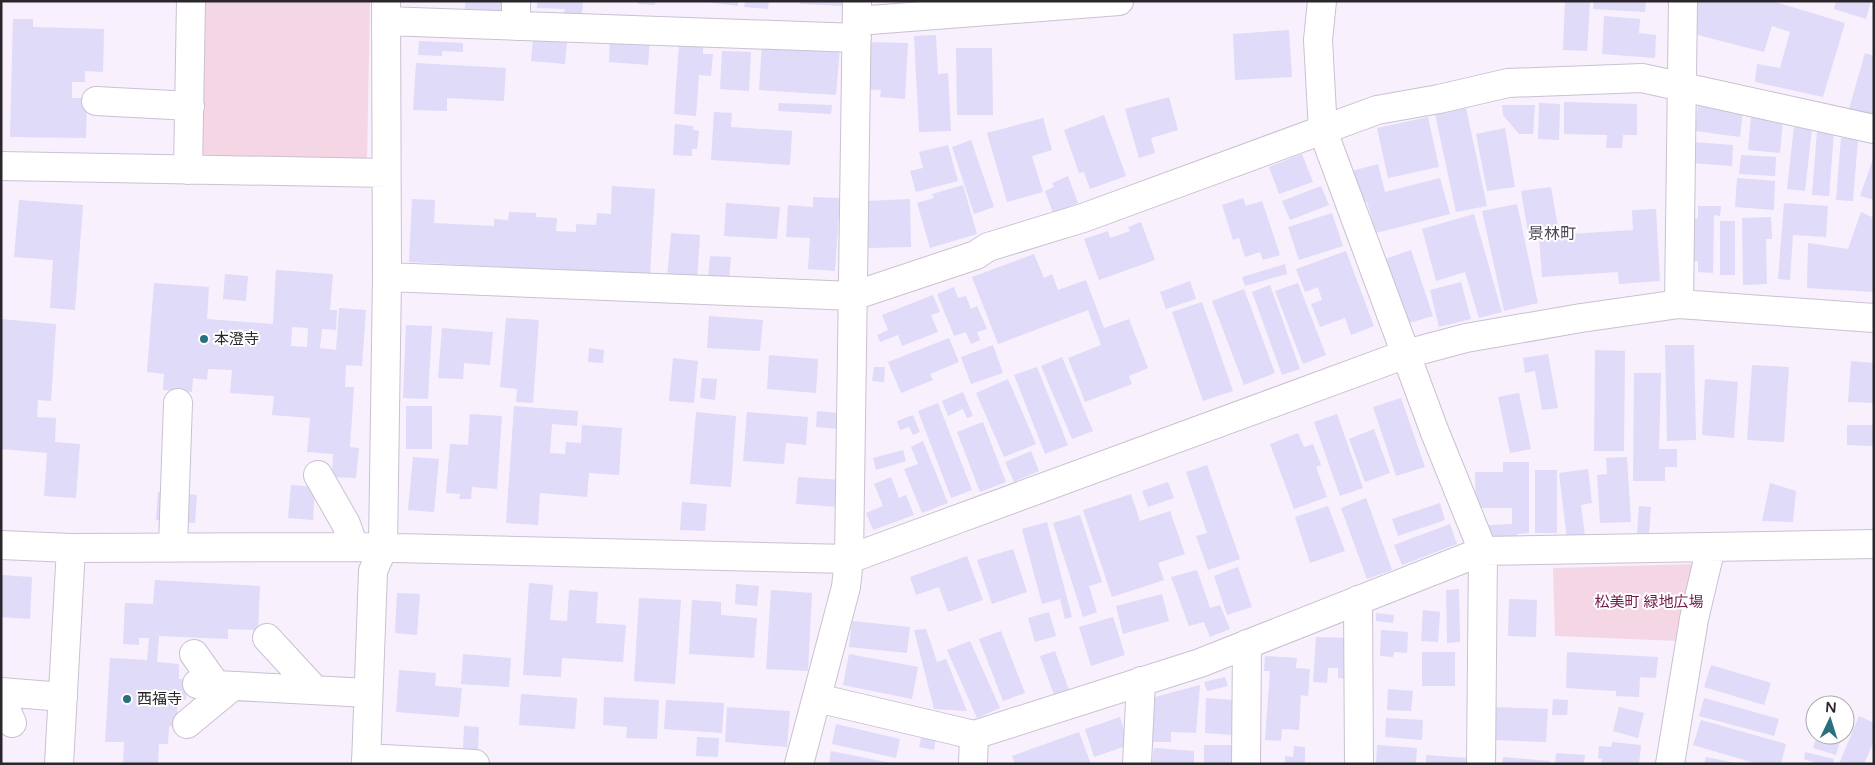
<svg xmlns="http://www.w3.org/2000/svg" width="1875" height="765" font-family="'Varela Round','Noto Sans JP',sans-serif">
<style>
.green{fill:#f5d6e4}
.building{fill:#dfdbf8;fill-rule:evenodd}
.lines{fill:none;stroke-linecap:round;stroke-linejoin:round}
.minor-casing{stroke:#cbc1d1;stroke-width:30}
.minor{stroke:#fff;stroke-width:28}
.poi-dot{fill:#2b6f7f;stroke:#fff;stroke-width:2}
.labels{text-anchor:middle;stroke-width:4;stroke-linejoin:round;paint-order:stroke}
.poi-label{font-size:15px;fill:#2a262c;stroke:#fff;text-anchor:start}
.park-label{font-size:15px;fill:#6e1749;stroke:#fff}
.neighbourhood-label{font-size:16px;fill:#4f4755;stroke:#fff}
</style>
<rect width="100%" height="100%" fill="#f8f0fd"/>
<path class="green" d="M205,1H370L367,161L202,159Z
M1696,564L1679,641L1555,636L1553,568Z"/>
<path class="building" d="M465,1H509L508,12L465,10Z
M537,1H583L582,16L564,14L565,9L537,8Z
M638,1H656L655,5L638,4Z
M697,1H738V6Z
M745,1H769L768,9L744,7Z
M800,1H845V6L800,4Z
M1565,1H1590L1587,51L1563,50Z
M1594,1H1646L1645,12L1593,9Z
M1688,1H1772L1845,23L1823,97L1755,82L1757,64L1780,68L1790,32L1772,26L1764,52L1686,32Z
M1836,1H1871L1866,19L1834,9Z
M1604,16L1640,19L1639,33L1656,35L1655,58L1602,54Z
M13,19H33V27L104,29L103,72L85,71V82H72V98H87L86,138L10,137Z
M1289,30L1292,77L1235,80L1233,34Z
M936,35L938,74L948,73L951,131L919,132L914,36Z
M610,38L650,40L648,65L609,62Z
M533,39L567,42L565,64L531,61Z
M419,41L463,43V52L442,51V56L418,55Z
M864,42L908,43L905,99L880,97L881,90L862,89Z
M762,43L840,48L836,95L759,90Z
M679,44L703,46V54H713L711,76L699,75L696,116L674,114Z
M956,48H992L993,115H957Z
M722,51L751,52L749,91L720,89Z
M1865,53L1874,56L1873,116L1849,109Z
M416,63L506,68L504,101L447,98V111L413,110Z
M1169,97L1178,130L1151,138L1155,153L1139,158L1125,109Z
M1564,102L1637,104V135H1623L1622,148H1606L1607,135L1564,134Z
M779,103L832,105L831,114L778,111Z
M1539,103L1560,104L1559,140L1538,139Z
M1502,105H1535L1533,134H1519L1503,115Z
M1698,106L1743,111L1740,137L1695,131Z
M1466,108L1487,206L1456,212L1435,114Z
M714,112L732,113L731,127L792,131L790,165L711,160Z
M1104,115L1126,176L1090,189L1084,172L1079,173L1064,130Z
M1428,117L1439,167L1388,178L1377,128Z
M1751,117L1783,120L1780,153L1748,150Z
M1043,118L1052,150L1032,156L1043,192L1007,202L987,133Z
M675,124L693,126V130L699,131L697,149H692V156L673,155Z
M1794,127L1812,129L1805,191L1787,189Z
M1505,128L1515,187L1487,191L1476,134Z
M1817,131L1834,132L1829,196L1812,195Z
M1841,138L1858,139L1853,201L1836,200Z
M971,140L994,207L974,214L952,147Z
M1692,142L1733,145L1732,166L1691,163Z
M948,145L958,181L916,192L910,171L923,168L919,152Z
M1302,154L1313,182L1279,194L1269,167Z
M1741,155L1776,157L1775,176L1739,174Z
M1873,159H1874V200L1860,196Z
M1378,164L1385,192L1440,178L1450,214L1376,233L1367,202L1361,203L1352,171Z
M1068,176L1078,203L1053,213L1045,191L1054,187L1052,183Z
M1737,178L1775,181L1774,210L1735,207Z
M963,185L977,234L930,248L917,203L934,198L932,194Z
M612,186L655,189L650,275L409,262L412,199L435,200L434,223L494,226V219L508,220L509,212L536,213V217L557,218L556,231L576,232V224L596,225L597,213L611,214Z
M1321,186L1329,205L1290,220L1282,201Z
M1551,187L1558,227L1528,232L1521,191Z
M813,197L840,198L835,271L808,269L810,238L786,237L788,205L813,207Z
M1243,198L1246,206L1262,201L1280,255L1263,260L1260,252L1245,257L1239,238L1233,240L1222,205Z
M910,199L911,247L868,248L867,201Z
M19,200L83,205L75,310L50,308L53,260L14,257Z
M726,203L780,207L777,239L724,236Z
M1784,203L1828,206L1826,237L1793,235L1790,280L1778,279Z
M1517,204L1538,303L1504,311L1482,211Z
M1698,206H1721L1720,216L1714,215L1713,273L1698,272V261H1691L1692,219L1698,218Z
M1656,209L1660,281L1619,284L1618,272L1542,277L1539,236L1633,230L1632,210Z
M1861,212L1874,218V292L1807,288L1808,243L1848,249Z
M1332,213L1343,246L1299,260L1288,227Z
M1474,214L1502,312L1479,318L1465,272L1436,281L1422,229Z
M1771,217L1772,239H1766L1767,284L1743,285L1742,218Z
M1720,221H1735V275H1720Z
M1141,222L1155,260L1099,280L1084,239L1108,231L1110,238L1130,231L1128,227Z
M671,233L700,235L697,280L667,278Z
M1411,250L1433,316L1406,324L1385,259Z
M1346,251L1374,326L1351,335L1345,318L1320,327L1311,304L1322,300L1318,287L1305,292L1296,269Z
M1034,254L1044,278L1052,274L1058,290L1086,280L1104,328L1129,319L1148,368L1129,376L1132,384L1085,402L1068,358L1101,345L1088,310L998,344L972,277Z
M710,256L731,257L729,280L708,279Z
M1285,264L1287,274L1245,286L1242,277Z
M276,270L333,274L330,310H337L336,330L322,329L320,348L336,350L339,308L366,310L362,366L346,365L345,387H354L350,447L359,448L356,478L332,477L333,454L307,452L310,418L272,415L274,396L230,393L232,370L208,369L207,380L193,378L192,392L163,390L164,374L147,372L154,283L209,287L207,319L273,324ZM292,327L308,328L307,347L291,346Z
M225,274L248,276L246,301L223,299Z
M1190,281L1196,299L1166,309L1160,292Z
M1461,282L1471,319L1439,327L1430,290Z
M1298,283L1326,355L1303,364L1275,291Z
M1270,285L1300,369L1282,375L1252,292Z
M954,287L958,298L966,296L971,309L977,306L987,329L977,332L980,340L971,344L966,332L954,336L937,294Z
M1244,289L1275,373L1244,385L1212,301Z
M933,295L940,312L931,315L938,332L902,346L898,335L880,342L877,335L888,330L882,315Z
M1202,302L1233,391L1203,401L1172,312Z
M709,316L763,320L760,351L707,348Z
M506,318L539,320L533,403L516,402L517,389L500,387Z
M1,319L56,324L51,401L38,400L37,417L56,418L55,442L80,444L76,498L44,496L47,453L1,449Z
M406,325L432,326L428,399L403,398Z
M442,328L493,332L490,365L464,363L463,379L438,378Z
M949,338L959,362L930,374L933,380L901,393L888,362Z
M993,345L1003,373L971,384L961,357Z
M1665,345H1694L1696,440L1667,441Z
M589,348L604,350L603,363L588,362Z
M1595,350L1625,351L1624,451H1594Z
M1548,354L1558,408L1542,410L1535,371L1525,373L1523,358Z
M769,355L818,359L816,393L767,389Z
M1062,357L1093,431L1072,439L1041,366Z
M673,358L698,361L694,403L669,401Z
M1851,361L1874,363V403L1848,402Z
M1752,365L1789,367L1784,442L1747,440Z
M874,367H885L884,382L872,381Z
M1037,367L1068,445L1045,454L1014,375Z
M1634,373H1661L1659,449H1677V467H1665V481H1633Z
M702,378L717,379L715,400L700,398Z
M1008,379L1036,444L1004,457L976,393Z
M1705,379L1738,382L1734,438L1702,435Z
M963,392L973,416L967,418L963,409L948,416L942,401Z
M1519,393L1531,449L1510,453L1498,397Z
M1401,398L1425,467L1396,476L1373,407Z
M938,403L972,490L951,498L918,411Z
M406,406H432V449H406Z
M514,406L578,411L577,426L552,424L550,453L565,454L566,442L581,443L582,425L622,428L619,475L589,473L587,497L540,493L538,525L506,523Z
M817,411L840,413L839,429L816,427Z
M696,412L736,416L731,487L690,484Z
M747,412L808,417L806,445L786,443L784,464L743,461Z
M470,414L502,416L497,489L472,487L471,499H459L460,494L446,493L450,444L468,445Z
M1337,414L1363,488L1340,496L1314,422Z
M913,415L920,432L913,435L909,427L900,430L897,421Z
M983,422L1006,482L980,492L957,432Z
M1847,425H1874V446L1847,445Z
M1374,429L1390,473L1365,482L1349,439Z
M1298,433L1304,447L1313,444L1321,465L1316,467L1327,497L1294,509L1270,444Z
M923,441L948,503L922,513L904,469L918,464L911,447Z
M903,450L906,461L876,470L873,458Z
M1031,451L1039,471L1014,482L1005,462Z
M413,457L439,459L434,512L408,510Z
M1627,457L1631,522L1600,523L1597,475L1607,474L1606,458Z
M1503,462H1529V533L1517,534V543H1489V525L1512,524V508H1476L1475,472H1503Z
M1207,465L1240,559L1208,570L1196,536L1207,533L1186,472Z
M1588,469L1592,503L1581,505L1585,536L1567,539L1559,473Z
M1535,470H1557V533H1535Z
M798,477L840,480L838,507L796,504Z
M891,477L899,498L906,495L914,515L873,530L866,513L883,506L874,484Z
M1168,482L1174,498L1148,507L1142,491Z
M1770,483L1796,491L1793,522L1762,521Z
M291,485L315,487L313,520L288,518Z
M158,492L197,495L195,523L156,520Z
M1131,494L1140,521L1170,511L1185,554L1158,563L1164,580L1112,597L1083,510Z
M1366,498L1392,570L1367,579L1341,508Z
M682,502L707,504L705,531L680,530Z
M1440,503L1445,520L1398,536L1392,519Z
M1328,506L1345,551L1310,563L1295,517Z
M1639,506L1651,507L1649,534L1637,533Z
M1080,515L1102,582L1089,586L1097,612L1083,617L1053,523Z
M1047,522L1072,617L1065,619L1060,599L1042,604L1022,529Z
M1450,524L1457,544L1402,565L1394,545Z
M1013,549L1027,592L992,604L977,560Z
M967,556L983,600L948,612L939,587L916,595L910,577Z
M1238,567L1252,607L1227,615L1214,576Z
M1197,570L1210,608L1220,605L1230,629L1210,637L1204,622L1189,626L1171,577Z
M1,575L32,577L30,619L1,617Z
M155,580L260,586L258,630L228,629V639L159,636L157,662L179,664V679L187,680L186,700L178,699L176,727L169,726L168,744H159L158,764H123L124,742H105L110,658L147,660L149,638H139V645L123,644L125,603L153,604Z
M529,583L553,585L550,620L567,621L569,590L598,592L596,623L626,625L623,662L562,658L561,677L523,675Z
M736,584L759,586L757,606L735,604Z
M1459,589L1460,642L1447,643L1446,590Z
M771,590L812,593L808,671L766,669Z
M397,593L420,594L417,635L395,633Z
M1162,594L1169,621L1123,634L1116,606Z
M639,598L681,600L675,684L634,681Z
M1509,599L1537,600L1536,637L1508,636Z
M692,600L721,602V615L757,618L754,658L689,654Z
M1423,610L1440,612L1438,642L1421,641Z
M1049,612L1056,636L1035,642L1028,618Z
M1376,613L1394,615L1393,623L1376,621Z
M1113,617L1125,655L1091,666L1079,627Z
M852,621L910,627L907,653L849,647Z
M926,629L937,662L946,659L967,711L934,709L914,630Z
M1381,630L1408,632L1407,653L1394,652L1393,657L1380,656Z
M1001,631L1025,693L1003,701L979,639Z
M1316,637L1350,638L1347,679L1338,678V668H1328L1327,683L1313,682Z
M970,641L1000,708L977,718L947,650Z
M1055,651L1069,690L1054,695L1040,656Z
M1422,652H1455V686H1422Z
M1567,652L1658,657L1656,678L1640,677L1639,697L1616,696V691L1566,688Z
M463,654L511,658L509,687L461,684Z
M849,654L918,667L912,699L843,685Z
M1265,656L1297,658L1296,668L1310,669L1308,696L1301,695L1299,730L1282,729L1281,741L1265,740L1270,671H1264Z
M1711,665L1771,683L1764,705L1704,687Z
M399,670L436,673L435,686L462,688L459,717L396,712Z
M1225,677L1228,686L1207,691L1204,682Z
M1200,685L1196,733L1171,732V742H1152L1155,697Z
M1388,689L1413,691L1411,711L1387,710Z
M521,694L577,698L575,729L519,725Z
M604,697L659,700L657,739L626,738L627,727L603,725Z
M1206,698L1234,700L1232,735L1205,733Z
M1704,698L1779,719L1774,736L1699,716Z
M1553,699L1568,700L1567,715H1552Z
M666,700L724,703L722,733L664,729Z
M727,707L790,711L787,747L725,742Z
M1494,707L1548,709L1546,742L1493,740Z
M1619,707L1644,713L1638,738L1613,731Z
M1859,716L1874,723V741L1864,764H1839Z
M1120,717L1129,745L1094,757L1085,729Z
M1386,718L1423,720L1422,740L1385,737Z
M1701,720L1786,744L1781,764H1758L1693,745Z
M836,724L900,739L896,758L832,744Z
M464,726L479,727L478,750H463Z
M1079,732L1091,764H1015L1012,756Z
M922,734L936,737L934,750L919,747Z
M1817,735H1842L1836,755L1813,748Z
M697,737L719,738L718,757L696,756Z
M1612,742L1641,745L1639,764H1601L1602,758L1598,759L1599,746L1611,747Z
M1204,745H1234L1233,764H1204Z
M1377,745L1417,748L1416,764H1376Z
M1294,746L1305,747V764H1285V756L1293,757Z
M1154,748L1194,751V764H1152Z
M831,751L891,763V764H829Z
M1805,752L1834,759L1833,764H1818L1804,759Z
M1556,753L1585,755L1584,764H1555Z
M1426,755L1467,758V764H1426Z
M1503,757L1550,761L1549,764H1502Z
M1706,757L1736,763V764H1704Z"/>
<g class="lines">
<g class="minor-casing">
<path id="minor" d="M1322,1L1318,40L1323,131L1434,430L1483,551L1481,764
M386,21L857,38
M857,21L1119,1
M516,26V1
M96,101L190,106
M1,166L386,173
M188,170L191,1
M387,277L853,296L976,255L988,247L1083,218L1377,110L1439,99L1508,83L1642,78L1874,129
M1679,304L1683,1
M318,475L346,524L354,547
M1,545L71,548L354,547L849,559L1406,354L1466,338L1581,318L1679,304L1874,318
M173,546L178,403
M1358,600L1359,764
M267,638L314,689
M194,654L216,685
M197,684L368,693
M1,692L63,697
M1,697L12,723
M817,698L974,735L1200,663L1483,551L1874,544
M187,724L233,686
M366,758L475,764
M59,764L71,548
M366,764L373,571L383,548L387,277L386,1
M799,764L846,587L849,559L857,1
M973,764L974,735
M1137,764L1141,681
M1246,764L1247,644
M1670,764L1694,619L1711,547"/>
</g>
<use href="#minor" class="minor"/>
</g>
<g class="poi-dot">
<circle cx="204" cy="339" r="5"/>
<circle cx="127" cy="699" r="5"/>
</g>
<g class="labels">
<g class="poi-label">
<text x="214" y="344">本澄寺</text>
<text x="137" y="704">西福寺</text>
</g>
<g class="park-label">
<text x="1649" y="607">松美町 緑地広場</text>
</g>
<g class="neighbourhood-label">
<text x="1552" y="239">景林町</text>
</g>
</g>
<rect width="1875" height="765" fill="none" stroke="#2a262c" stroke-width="5"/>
<g transform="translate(1830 720) rotate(4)"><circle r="24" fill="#ffffff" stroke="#aaa8ab"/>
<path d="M0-4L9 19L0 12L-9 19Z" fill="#2b6f7f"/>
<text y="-8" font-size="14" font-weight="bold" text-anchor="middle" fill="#2a262c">N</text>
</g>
</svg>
